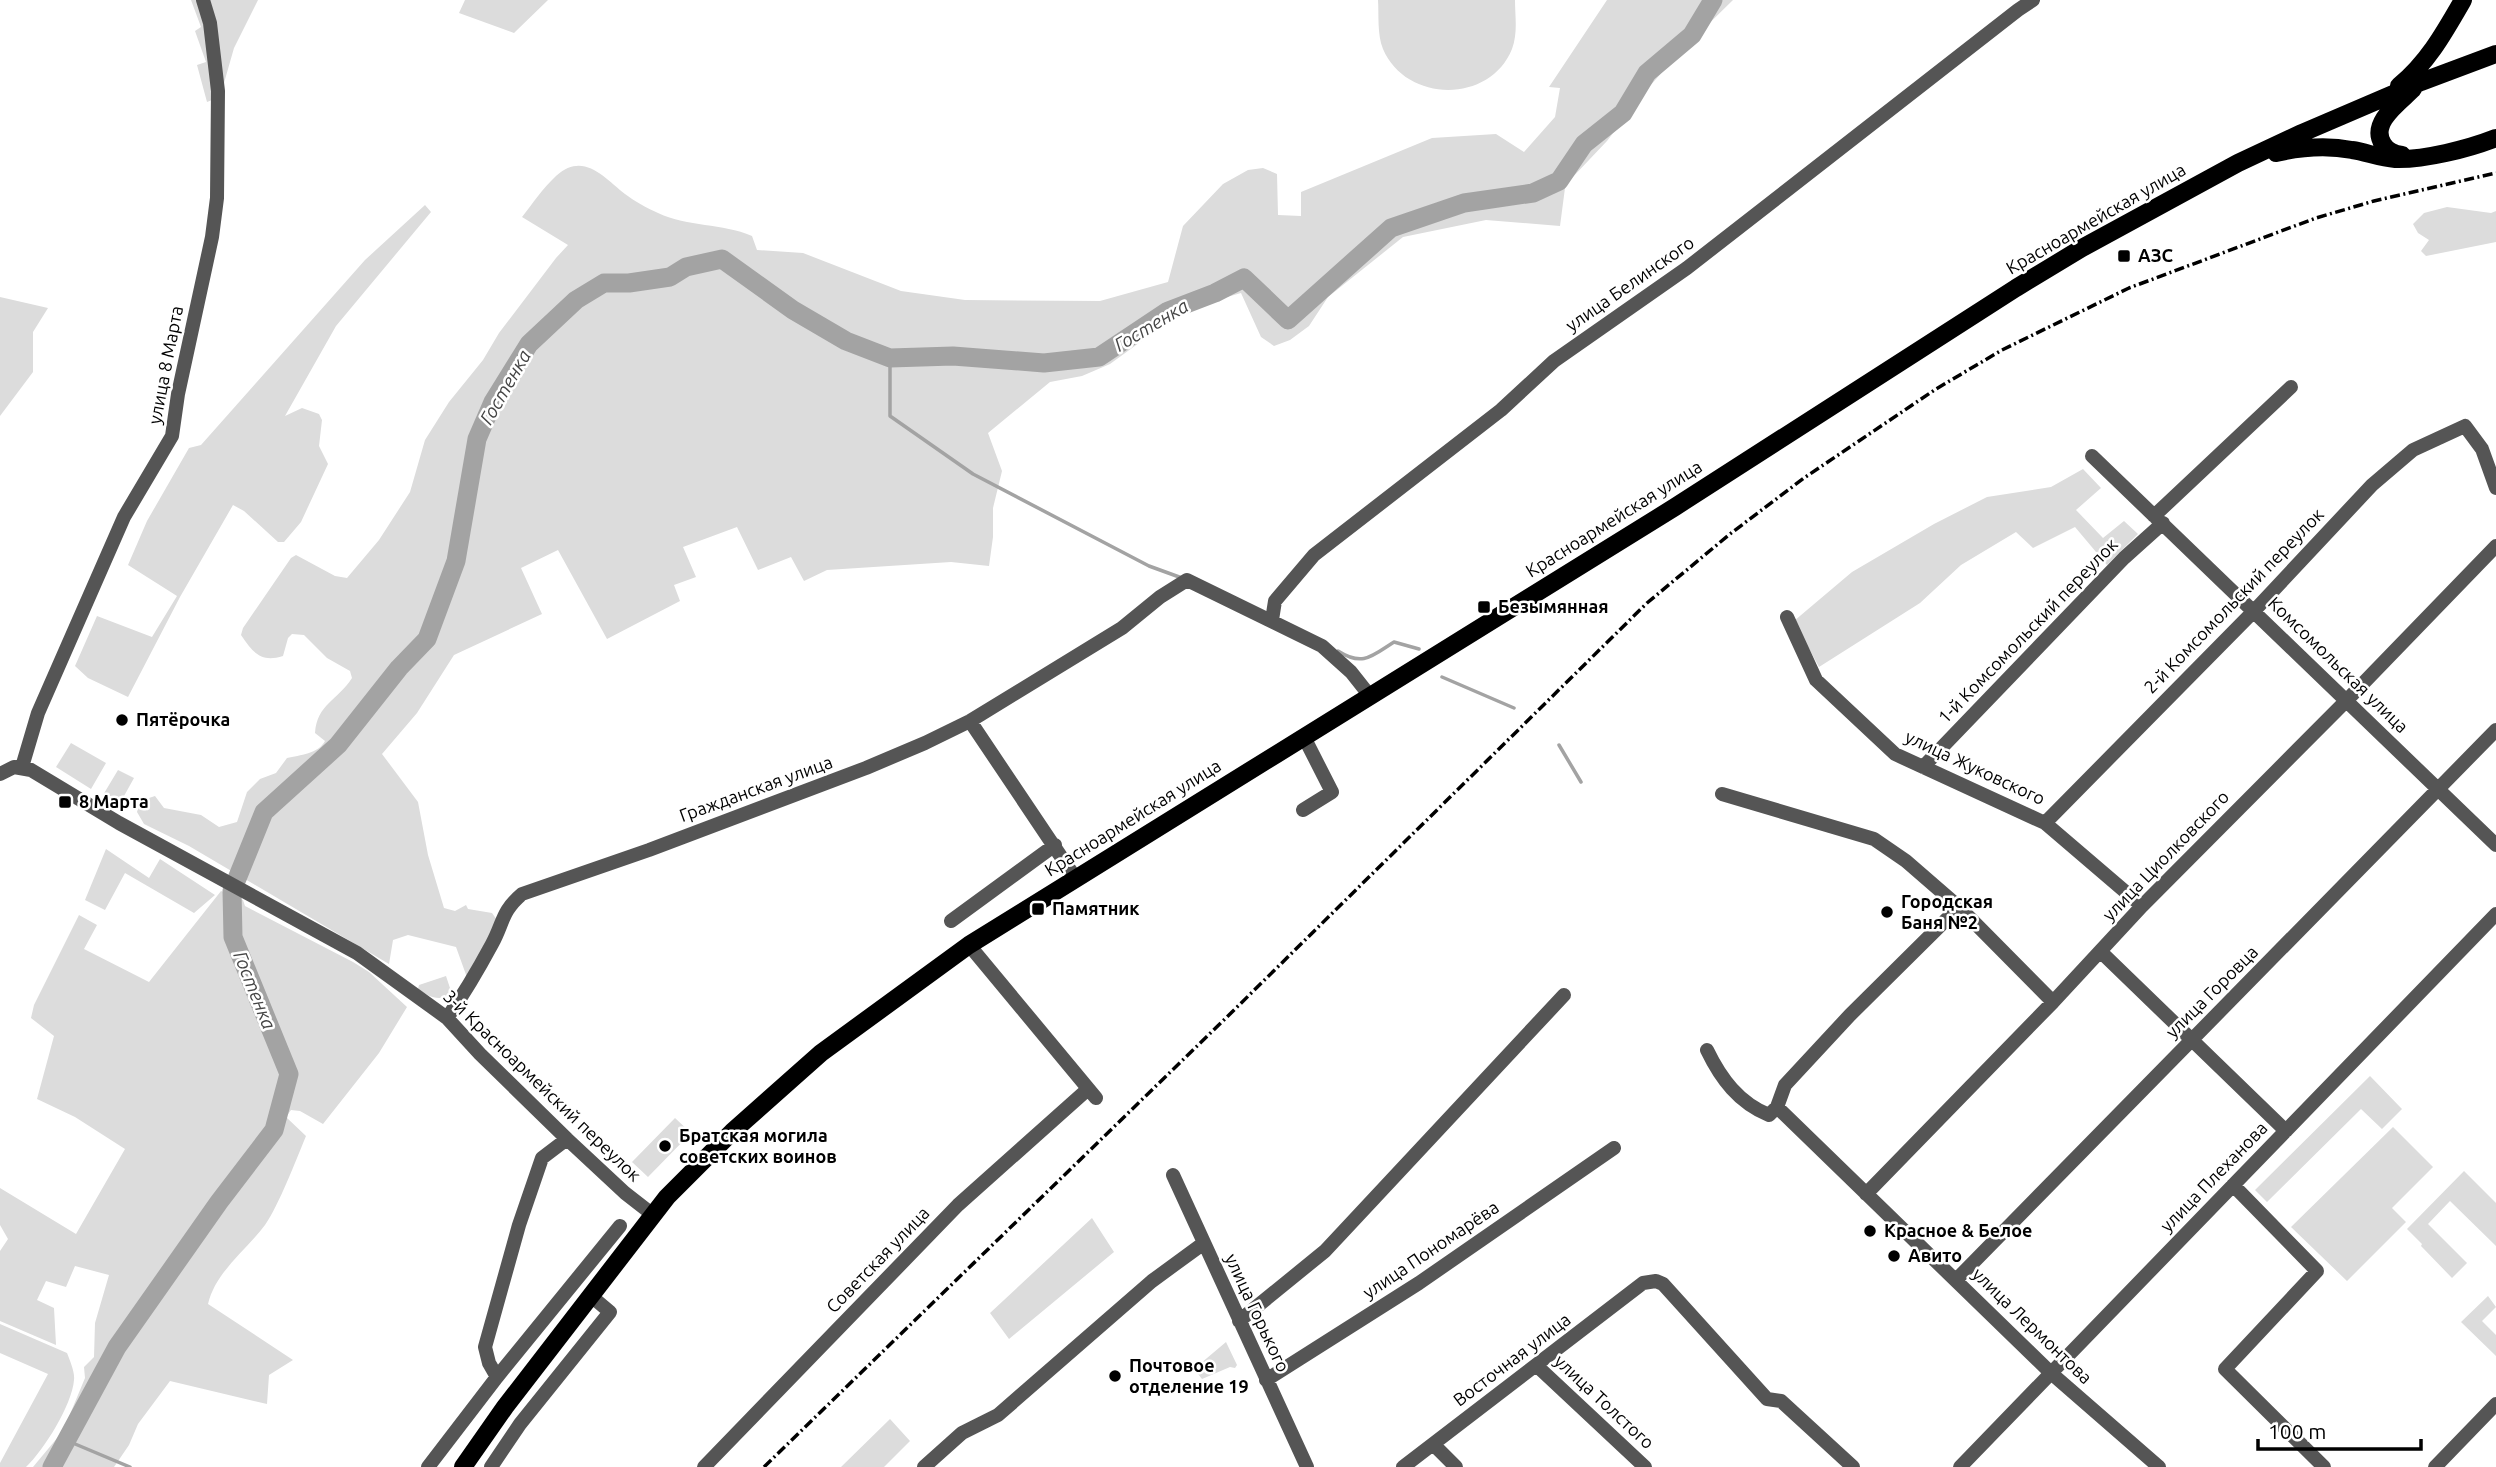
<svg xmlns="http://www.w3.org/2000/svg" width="2496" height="1467" font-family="Ubuntu,sans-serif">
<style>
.green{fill:#dcdcdc}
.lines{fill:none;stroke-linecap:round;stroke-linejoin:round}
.stream{stroke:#a3a3a3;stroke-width:3.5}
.river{stroke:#a3a3a3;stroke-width:19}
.minor{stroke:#555;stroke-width:14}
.major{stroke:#000;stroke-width:18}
.rail{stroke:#000;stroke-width:3.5;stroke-dasharray:10 3.5 2 3.5;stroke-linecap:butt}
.poi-dot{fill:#000;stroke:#fff;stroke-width:2.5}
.labels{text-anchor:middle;stroke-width:5;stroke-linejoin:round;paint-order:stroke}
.street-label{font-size:18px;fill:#000;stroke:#fff}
.poi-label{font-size:18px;font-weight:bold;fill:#000;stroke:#fff;text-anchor:start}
.water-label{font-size:19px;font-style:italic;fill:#444;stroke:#fff}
</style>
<rect width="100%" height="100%" fill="#fff"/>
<path class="green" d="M191,0H258L234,48L220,97L207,102L197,65L206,62L195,31L201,27Z
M465,0H548L514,33L459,13Z
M1378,0H1515C1515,16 1518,33 1512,49C1490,104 1406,103 1383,49C1377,34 1379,15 1378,0Z
M1607,0H1733L1679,53L1642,95L1607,141L1570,180L1565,188L1560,226L1486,220L1403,237L1328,297L1309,326L1290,340L1274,346L1261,337L1241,293L1179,311L1163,320L1143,340L1110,364L1082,376L1050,382L988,433L1002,471L993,508V537L989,566L951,562L827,570L804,581L791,557L758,570L737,527L683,547L696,577L674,585L680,601L607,639L558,550L521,568L542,614L454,655L417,713L382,754L418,802L428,855L444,908L455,911L466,905L468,909L492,913L497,920L469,983L456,947L408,935L393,940L389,964L189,846L144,824L137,812L140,801L155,796L164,808L201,815L219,827L237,822L247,792L260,779L276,773L287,758C300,755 318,754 325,741L315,733C317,704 338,700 352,678L350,671L327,658L304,635L292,634L288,638L283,656C261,663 253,653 241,635L243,628L291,558L296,555L335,576L347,578L379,540L410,492L425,440L449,402L483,360L499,333L556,258L568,245L522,217C533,203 543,188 556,176C584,151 604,178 625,194C634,201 647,208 658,213C688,227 722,223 752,236L757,250L803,253L901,291L965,300L1100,301L1168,282L1183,226L1223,184L1248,170L1263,168L1277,174L1278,215L1301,216V192L1432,138L1496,134L1524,152L1555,117L1560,88L1549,87Z
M425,205L431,212L336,326L285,416L302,408L319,414L322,420L319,446L328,464L301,522L284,542H278L244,511L233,505L180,597L128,697L88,678L75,666L97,616L152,637L177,596L128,565L147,521L189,448L201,445L365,260Z
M2447,207L2491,213L2496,211V242L2426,256L2421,251L2429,240L2418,233L2413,224L2424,213Z
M0,297L48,308L33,332V372L0,416Z
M2083,469L2101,488L2076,510L2103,538L2124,521L2138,534L2107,565L2075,527L2033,548L2016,532L1961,565L1920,603L1819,667L1794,621L1852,572L1934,524L1987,497L2051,487Z
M71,743L106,763L91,789L56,767Z
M118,770L134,778L119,805L103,795Z
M106,849L149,878L160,859L215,895L194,913L125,873L105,910L85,900Z
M221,891L243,900L245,906L353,962L369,972L407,1007L379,1053L323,1124L300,1111L291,1110L286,1117L306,1136C296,1160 279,1205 265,1225C245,1252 216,1271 208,1304L293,1360L269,1375L267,1404L170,1381L138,1424L129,1445L114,1467H33L63,1431L85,1378L84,1367L94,1357L95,1323L109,1275L75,1266L66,1287L46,1281L37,1300L54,1308L56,1345L0,1321V1251L8,1239L0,1225V1188L76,1234L125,1149L75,1117L37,1099L54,1036L31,1018L34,1005L79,915L97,925L84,949L149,982Z
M446,976L452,994C439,1002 429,997 418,989L419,985Z
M2370,1076L2402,1109L2382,1129L2361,1109L2267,1202L2255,1190Z
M675,1118L691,1133L648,1177L632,1162Z
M2393,1127L2433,1167L2392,1208L2406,1222L2347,1281L2291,1227Z
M2464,1171L2496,1203V1246L2450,1201L2428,1224L2467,1263L2452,1278L2421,1246L2422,1244L2407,1229Z
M1092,1218L1114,1252L1009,1339L990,1313Z
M2488,1296L2496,1307L2482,1321L2496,1335V1356L2461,1322Z
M0,1324L67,1353C70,1361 75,1372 74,1380C72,1405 44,1450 26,1467H0V1463L48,1374L0,1353Z
M1226,1342L1237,1365L1235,1368L1230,1367L1202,1379L1194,1369Z
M890,1419L910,1441L884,1467H841Z"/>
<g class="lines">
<path class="stream" d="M890,358V416L973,474L1149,566L1182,578
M1338,651C1363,667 1372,656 1394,642L1419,649
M1442,677L1514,708
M1559,745L1581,782
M68,1441L130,1467"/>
<path class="river" d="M52,1467L117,1347L219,1202L274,1130L289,1074L233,937L232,891L264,812L338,745L399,668L427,639L456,561L477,439L493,402L529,344L576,300L604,283H629L670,277L686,267L722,259L793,310L846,341L890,358L953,356L1044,363L1099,357L1168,311L1215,293L1244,278L1288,320L1391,228L1464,203L1533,193L1559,181L1584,144L1623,113L1647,73L1692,35L1713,0"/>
<path class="minor" d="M2092,456L2496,845
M2154,516L2291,387
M1787,617L1816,680L1895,754L2045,823L2142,906
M1272,620L1275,601L1314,555L1501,410L1554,361L1687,268L2018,10L2033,0
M970,721L1076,879
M22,767L38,713L124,517L172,436L178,394L212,237L217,198L218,91L210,23L203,0
M1923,767L2124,558L2163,523
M0,774L14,767L31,770L119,823L357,953L447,1018L480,1054L567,1139L625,1193L652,1214
M1722,794L1874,839L1906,861L1959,907L2053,1002
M1303,810L1332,792L1304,737
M2045,823L2254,611L2372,485L2413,450L2465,426L2482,449L2496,488
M951,921L1055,845
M969,945L1096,1098
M2101,952L2286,1131
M447,1018C464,994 478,970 492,944C504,922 501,912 522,894L649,850L866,768L925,743L970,721L1122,628L1160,597L1187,580L1322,646L1351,672L1370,696
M1707,1050C1721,1079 1739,1103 1769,1115L1777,1107L1785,1085L1850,1015L1959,907
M1777,1107L2051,1373L2159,1467
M1173,1175L1307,1467
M2233,1185L2317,1271L2225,1369L2324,1467
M1866,1194L2053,1002L2142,906L2347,700L2496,546
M1956,1280L2496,730
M1239,1321L1325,1251L1564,995
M1537,1366L1645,1467
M497,1377L620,1226
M1266,1380L1419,1283L1614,1148
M1433,1444L1456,1467
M428,1467L497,1377L489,1363L485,1347L519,1225L542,1158L567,1139
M491,1467L520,1424L610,1312L591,1296
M704,1467L958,1205L1088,1089
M924,1467L962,1433L998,1415L1152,1281L1204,1243
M1403,1467L1643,1283L1656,1281L1663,1284L1767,1399L1781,1401L1853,1467
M1960,1467L2496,914
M2435,1467L2496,1404"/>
<path class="major" d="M2399,86C2428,62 2444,33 2463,0
M2276,153C2302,147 2326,145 2352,150C2366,152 2380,158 2395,159C2424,160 2468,149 2496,138
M2402,155C2394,154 2387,151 2383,144C2369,123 2400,102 2413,89
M463,1467L505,1407L667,1197L732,1132L821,1053L969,945L1675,507L2016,288L2082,248L2238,163L2302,133L2421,82L2496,54"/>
<path class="rail" d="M764,1467L1230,1014L1647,603L1730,534L1804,478L1936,389L2002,350L2129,288L2316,218L2374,201L2496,173"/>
</g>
<g class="poi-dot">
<rect x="2117" y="249" width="14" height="14" rx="3.5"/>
<rect x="1477" y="600" width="14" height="14" rx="3.5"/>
<circle cx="122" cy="720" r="7"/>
<rect x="58" y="795" width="14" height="14" rx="3.5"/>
<rect x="1031" y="902" width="14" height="14" rx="3.5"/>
<circle cx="1887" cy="912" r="7"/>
<circle cx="665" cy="1146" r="7"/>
<circle cx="1870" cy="1231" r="7"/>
<circle cx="1894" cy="1256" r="7"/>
<circle cx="1115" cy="1376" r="7"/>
</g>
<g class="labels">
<g class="street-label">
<text transform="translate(2096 219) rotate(-30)" y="6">Красноармейская улица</text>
<text transform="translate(1630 284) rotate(-35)" y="6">улица Белинского</text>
<text transform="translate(166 365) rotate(-79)" y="6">улица 8 Марта</text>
<text transform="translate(1614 519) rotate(-32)" y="6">Красноармейская улица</text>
<text transform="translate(2234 601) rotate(-46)" y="6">2-й Комсомольский переулок</text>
<text transform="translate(2028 631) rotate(-46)" y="6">1-й Комсомольский переулок</text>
<text transform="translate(2338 665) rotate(44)" y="6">Комсомольская улица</text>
<text transform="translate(1975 768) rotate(25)" y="6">улица Жуковского</text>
<text transform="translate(756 789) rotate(-20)" y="6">Гражданская улица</text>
<text transform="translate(1133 818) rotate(-32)" y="6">Красноармейская улица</text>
<text transform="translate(2166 856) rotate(-46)" y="6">улица Циолковского</text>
<text transform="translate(2212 992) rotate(-45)" y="6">улица Горовца</text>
<text transform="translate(542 1086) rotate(44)" y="6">3-й Красноармейский переулок</text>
<text transform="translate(2214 1177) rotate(-46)" y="6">улица Плеханова</text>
<text transform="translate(1431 1250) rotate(-34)" y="6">улица Пономарёва</text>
<text transform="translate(878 1260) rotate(-46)" y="6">Советская улица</text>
<text transform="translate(1257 1313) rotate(65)" y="6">улица Горького</text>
<text transform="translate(2032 1326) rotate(44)" y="6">улица Лермонтова</text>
<text transform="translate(1512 1360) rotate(-37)" y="6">Восточная улица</text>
<text transform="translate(1604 1402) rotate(43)" y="6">улица Толстого</text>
</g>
<g class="poi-label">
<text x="2138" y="262">АЗС</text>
<text x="1498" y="613">Безымянная</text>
<text x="136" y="726">Пятёрочка</text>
<text x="79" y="808">8 Марта</text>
<text x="1901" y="908">Городская<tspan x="1901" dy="21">Баня №2</tspan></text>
<text x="1052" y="915">Памятник</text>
<text x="679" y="1142">Братская могила<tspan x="679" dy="21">советских воинов</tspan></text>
<text x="1884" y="1237">Красное &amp; Белое</text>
<text x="1908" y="1262">Авито</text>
<text x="1129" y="1372">Почтовое<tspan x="1129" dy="21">отделение 19</tspan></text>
</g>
<g class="water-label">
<text transform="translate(1151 325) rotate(-31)" y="7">Гостенка</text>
<text transform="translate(505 387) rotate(-60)" y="7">Гостенка</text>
<text transform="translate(255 990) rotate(68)" y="7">Гостенка</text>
</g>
</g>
<path d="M2258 1439v10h163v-10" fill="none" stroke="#000000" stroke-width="3.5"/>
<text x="2268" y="1439" font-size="21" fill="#000000" stroke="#ffffff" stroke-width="5" paint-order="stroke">100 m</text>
</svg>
